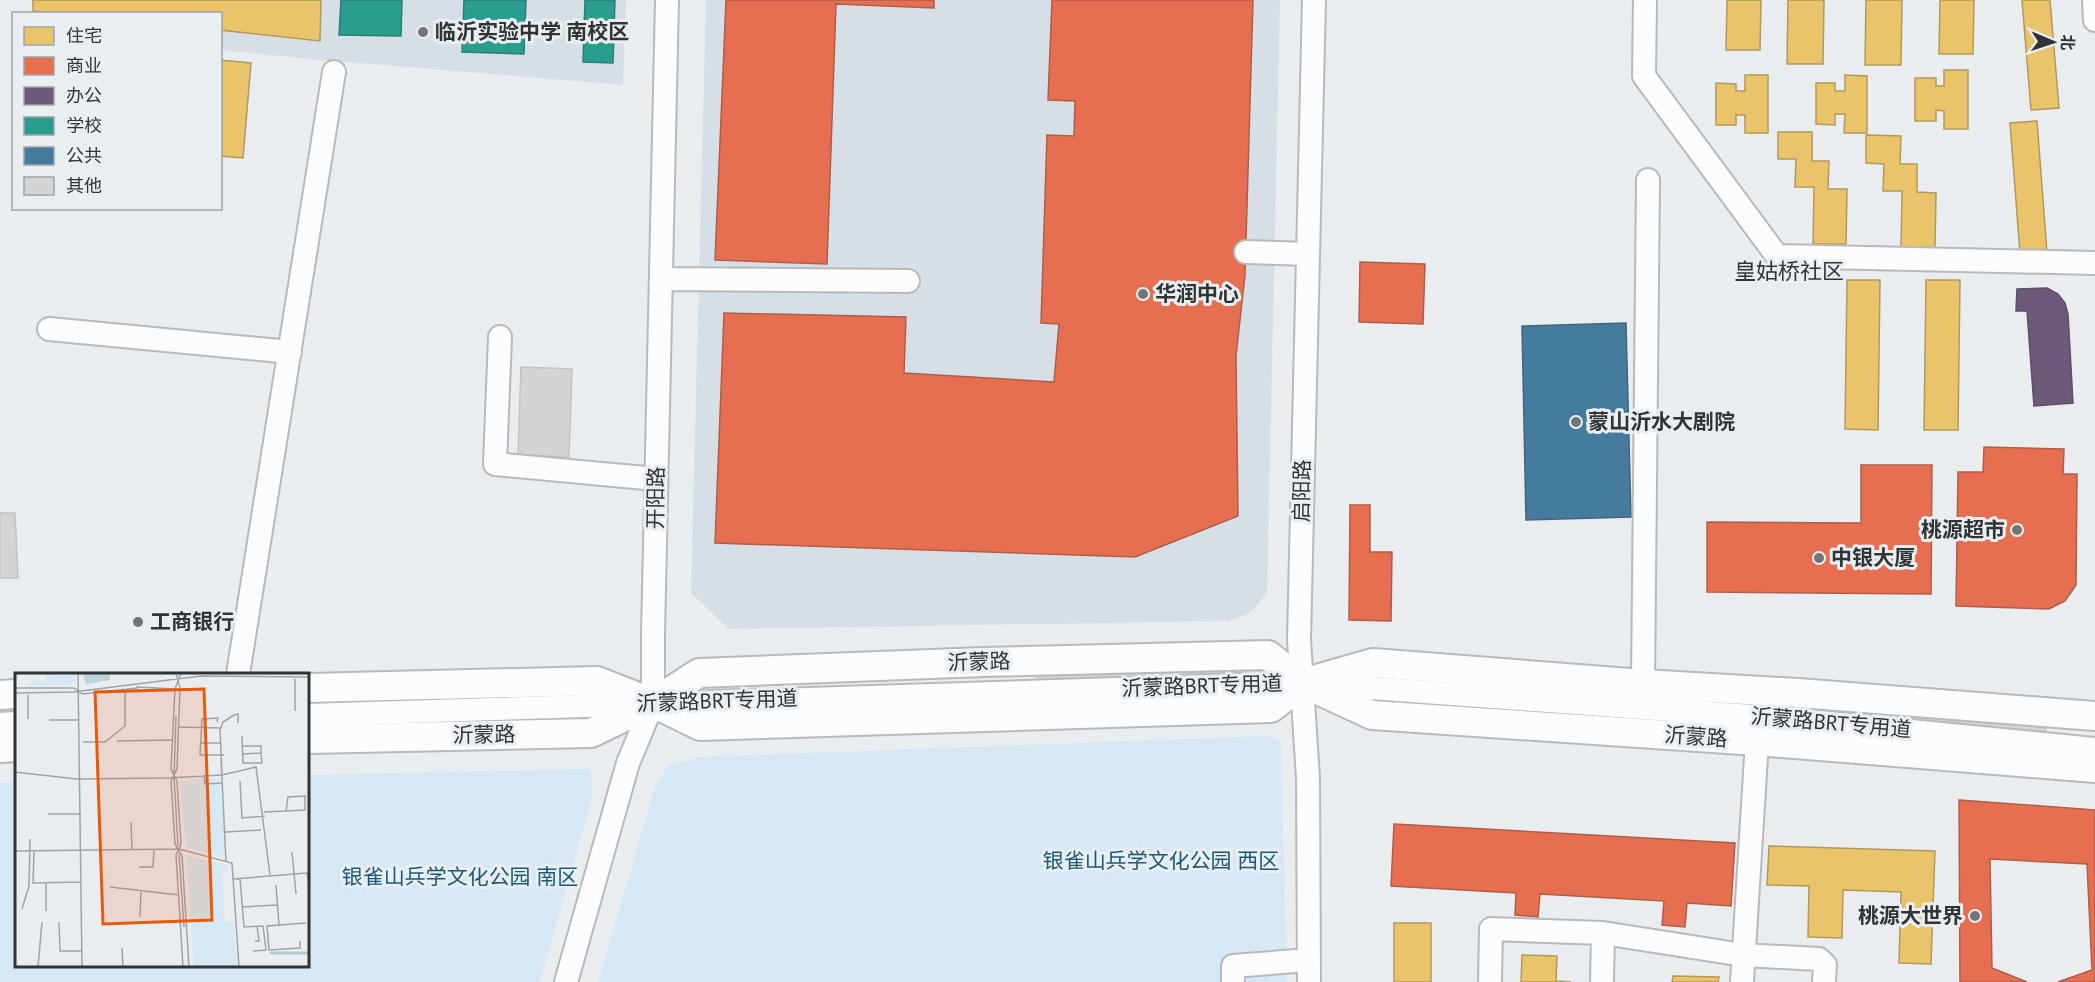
<svg xmlns="http://www.w3.org/2000/svg" width="2095" height="982" font-family="'PT Sans','Noto Sans SC',sans-serif">
<style>
.built{fill:#d6dfe5}
.green{fill:#d5e8f3}
.homes{fill:#e9c46a;stroke:#b2995a;stroke-width:1.5}
.shops{fill:#e76f51;stroke:#b05d49;stroke-width:1.5}
.offices{fill:#6d597a;stroke:#5b4e65;stroke-width:1.5}
.schools{fill:#2a9d8f;stroke:#2c7e74;stroke-width:1.5}
.public{fill:#457b9d;stroke:#3f667e;stroke-width:1.5}
.building{fill:#d2d4d6;stroke:#c1c3c5;stroke-width:1.5}
.lines{fill:none;stroke-linecap:round;stroke-linejoin:round}
.minor-casing{stroke:#b7b9bb;stroke-width:26}
.major-casing{stroke:#b7b9bb;stroke-width:32}
.minor{stroke:#fcfcfd;stroke-width:22}
.major{stroke:#fcfcfd;stroke-width:28}
.poi-dot{fill:#727576;stroke:#e8eef2;stroke-width:2}
.labels{text-anchor:middle;stroke-width:6;stroke-linejoin:round;paint-order:stroke}
.poi-label{font-size:21px;font-weight:bold;fill:#313435;stroke:#e8eef2;text-anchor:start}
.street-label{font-size:21px;fill:#313435;stroke:#e8eef2}
.park-label{font-size:21px;fill:#1a5a76;stroke:#e8eef2}
.neighbourhood-label{font-size:22px;fill:#313435;stroke:#e8eef2}
.inset-river{fill:none;stroke:#b0cad8;stroke-width:3}
.inset-road{fill:none;stroke:#a0a3a5;stroke-width:1.5}
.view{fill:#e8590c;fill-opacity:0.15;stroke:#e8590c;stroke-width:3}
.inset-edge{fill:none;stroke:#313435;stroke-width:3}
</style>
<rect width="100%" height="100%" fill="#eaedf0"/>
<path class="built" d="M33,0H626L623,85L310,59L221,50L220,14H33Z
M706,0H1280L1267,593L1250,613L1228,621L729,629L691,593Z"/>
<path class="green" d="M1270,736L1281,742L1287,982H598L655,787L667,766L700,757Z
M590,769L593,795L540,982H0V783L16,782V966H308V775Z"/>
<path class="homes" d="M33,0H321L320,41L220,30V14H61L33,11Z
M1727,0H1761L1760,50H1726Z
M1788,0H1824L1823,64H1787Z
M1866,0H1902L1901,65H1865Z
M1940,0H1974L1973,54H1939Z
M2022,0H2050L2059,108L2031,110Z
M220,60L251,63L243,158L220,156Z
M1944,70H1968V129H1944V111L1936,110V121H1915V78H1936V86H1944Z
M1745,75H1768V133H1745V115H1736V125H1716V83L1736,84V91H1745Z
M1845,75L1867,76V133H1844L1845,114H1835V125L1816,124V83H1835V91H1845Z
M2037,121L2047,252L2020,253L2010,123Z
M1778,132H1812V161H1829L1828,189H1847L1846,244H1813L1814,187H1795L1796,159H1778Z
M1866,135L1901,136L1900,164H1917V192L1936,193L1935,249L1901,248L1902,191H1883L1884,164L1866,163Z
M1847,280H1880L1878,430L1845,429Z
M1926,280H1960L1958,430H1924Z
M1769,846L1935,851L1931,964L1899,963L1901,892L1843,890L1842,938L1808,937L1809,886L1767,885Z
M1394,923H1431V982H1394Z
M1522,955L1557,956L1556,981L1571,982H1521Z
M1673,976L1719,977L1718,982H1672Z"/>
<path class="shops" d="M726,0H934V8L836,4L827,264L715,260Z
M1052,0H1253L1245,275L1236,356L1238,516L1135,557L715,543L724,313L906,317L904,373L1054,382L1059,324L1041,323L1047,135L1074,136L1075,101L1048,100Z
M1360,262L1425,264L1423,324L1359,322Z
M1984,447L2064,449L2063,474H2077L2076,585L2065,601L2049,609L1956,606L1958,472H1983Z
M1861,465H1932L1931,594L1707,592V522L1861,523Z
M1350,505H1370V552H1392L1391,621L1349,620Z
M1959,800L2095,810V982H2058L2092,970L2087,864L1990,859L1992,968L2027,982H1960Z
M1394,824L1735,843L1731,906L1687,903L1685,927L1662,925L1664,901L1540,894L1538,917L1515,915L1516,893L1391,886Z"/>
<path class="offices" d="M2047,288L2058,294L2065,303L2068,314L2073,403L2034,406L2027,311H2016L2017,289Z"/>
<path class="schools" d="M341,0H402L401,36L339,35Z
M464,0H526L524,54L462,52Z
M585,0H615L613,63L583,62Z"/>
<path class="public" d="M1626,323L1631,517L1526,520L1522,326Z"/>
<path class="building" d="M521,367L572,369L569,457L518,455Z
M0,513H15L18,578H0Z
M1244,667V677L1038,683L1037,679L1038,674Z
M1872,708L2046,720L2045,737L1871,722Z"/>
<g class="lines">
<g class="minor-casing">
<path id="minor" d="M1645,0L1644,76L1777,256L2095,263
M2094,0L2095,20
M1246,252L1308,254
M661,279L908,281
M49,329L290,352
M500,337L495,464L656,479
M238,674L334,72
M1643,684L1648,180
M308,715L1303,683L1778,718L2095,749
M0,724L16,723
M566,982L628,763L653,703V634L667,0
M1233,982V966L1309,960
M1309,982L1308,778L1299,640L1314,0
M1490,982L1491,929L1603,933L1743,955L1819,959L1825,965L1824,982
M1602,982L1603,933
M1742,982L1757,741"/>
</g>
<g class="major-casing">
<path id="major" d="M308,688L597,681L653,703L700,726L1271,708L1303,683L1373,663L1643,684L1798,693L2095,716
M0,695L16,694
M308,739L591,733L653,703L699,673L983,662L1268,655L1303,683L1372,715L1757,741L2095,768
M0,748L16,747"/>
</g>
<use href="#minor" class="minor"/>
<use href="#major" class="major"/>
</g>
<g class="poi-dot">
<circle cx="423" cy="32" r="6"/>
<circle cx="1143" cy="294" r="6"/>
<circle cx="1576" cy="422" r="6"/>
<circle cx="2017" cy="530" r="6"/>
<circle cx="1819" cy="558" r="6"/>
<circle cx="138" cy="622" r="6"/>
<circle cx="1975" cy="916" r="6"/>
</g>
<g class="labels">
<g class="poi-label">
<text x="435" y="39">临沂实验中学 南校区</text>
<text x="1155" y="301">华润中心</text>
<text x="1588" y="429">蒙山沂水大剧院</text>
<text x="2005" y="537" text-anchor="end">桃源超市</text>
<text x="1831" y="565">中银大厦</text>
<text x="150" y="629">工商银行</text>
<text x="1963" y="923" text-anchor="end">桃源大世界</text>
</g>
<g class="street-label">
<text transform="translate(1302 491) rotate(-89)" y="7">启阳路</text>
<text transform="translate(656 498) rotate(-89)" y="7">开阳路</text>
<text transform="translate(979 662) rotate(-2)" y="7">沂蒙路</text>
<text transform="translate(1202 686) rotate(-2)" y="7">沂蒙路BRT专用道</text>
<text transform="translate(717 701) rotate(-2)" y="7">沂蒙路BRT专用道</text>
<text transform="translate(1831 723) rotate(5)" y="7">沂蒙路BRT专用道</text>
<text transform="translate(484 735) rotate(-1)" y="7">沂蒙路</text>
<text transform="translate(1696 737) rotate(4)" y="7">沂蒙路</text>
</g>
<g class="park-label">
<text x="1161" y="868">银雀山兵学文化公园 西区</text>
<text x="460" y="884">银雀山兵学文化公园 南区</text>
</g>
<g class="neighbourhood-label">
<text x="1789" y="279">皇姑桥社区</text>
</g>
</g>
<g transform="translate(15 673)">
<rect width="294" height="294" fill="#eaedf0"/>
<path d="M31,1L60,2V9L54,12L11,13L12,9L23,7L30,10ZM205,105L210,178L207,184L171,174L165,108ZM171,183L213,192V198H207L210,248L219,249L222,293H179Z" fill="#d5e8f3"/>
<path d="M68,1H95V7L71,11Z" fill="#bcd2dd"/>
<path class="inset-river" d="M255,280H294"/>
<path class="inset-road" d="M63,0L67,294M161,0L165,15L162,96L156,108L160,171L167,183L174,294M166,0L160,16L156,96L162,108L166,171L161,182L168,294M280,6V38M121,14L160,16M0,15H59L67,21L123,15M0,20L58,19L186,3L294,4M161,43L159,104L163,173M13,46V22M34,47H63M202,49L203,45L187,46L185,82H209M164,54L206,55M227,63L228,90H247L246,80M102,68L158,67M68,69H90L110,53V17M185,70H205M227,73H246V80L227,81M206,85L211,189M0,99L61,106L153,105L207,102L241,94L255,202M207,101L205,57L208,49L219,42L223,41V50M189,102L190,111L208,110M225,108L227,145L250,143M249,139L271,138L290,137V123L273,124L271,138M33,141H66M116,149L117,177M210,159L246,157M0,178L164,176L217,190L224,294M19,178L18,210L66,209M277,179L281,221M164,181L169,254M124,194H138L139,176M225,205L229,254L248,253L251,277L238,278M218,206L292,200L294,211M31,210V238M261,212L264,252M95,214L164,222M227,234L262,232M7,236L14,213L15,166M125,244L126,217M44,249L45,278H67M240,268H244L242,253M285,268V275L254,277L252,253L291,250M107,275L108,294M23,294L27,249"/>
<path class="view" d="M189,16L197,247L88,251L80,19Z"/>
<rect width="294" height="294" class="inset-edge"/>
</g>
<rect x="12" y="12" width="210" height="198" fill="#e8eef2" stroke="#9fa4a6" stroke-width="1.5"/>
<rect x="24" y="27" width="30" height="18" fill="#e9c46a" stroke="#9fa4a6" stroke-width="1.5"/>
<text x="66" y="42" font-size="18" fill="#313435">住宅</text>
<rect x="24" y="57" width="30" height="18" fill="#e76f51" stroke="#9fa4a6" stroke-width="1.5"/>
<text x="66" y="72" font-size="18" fill="#313435">商业</text>
<rect x="24" y="87" width="30" height="18" fill="#6d597a" stroke="#9fa4a6" stroke-width="1.5"/>
<text x="66" y="102" font-size="18" fill="#313435">办公</text>
<rect x="24" y="117" width="30" height="18" fill="#2a9d8f" stroke="#9fa4a6" stroke-width="1.5"/>
<text x="66" y="132" font-size="18" fill="#313435">学校</text>
<rect x="24" y="147" width="30" height="18" fill="#457b9d" stroke="#9fa4a6" stroke-width="1.5"/>
<text x="66" y="162" font-size="18" fill="#313435">公共</text>
<rect x="24" y="177" width="30" height="18" fill="#d2d4d6" stroke="#9fa4a6" stroke-width="1.5"/>
<text x="66" y="192" font-size="18" fill="#313435">其他</text>
<g transform="translate(2053 42) rotate(92)" stroke="#e8eef2" stroke-width="4.5" paint-order="stroke">
<path d="M0-4.5L10 22L0 15L-10 22Z" fill="#313435"/>
<text y="-9" font-size="16" font-weight="bold" text-anchor="middle" fill="#313435">北</text>
</g>
</svg>
